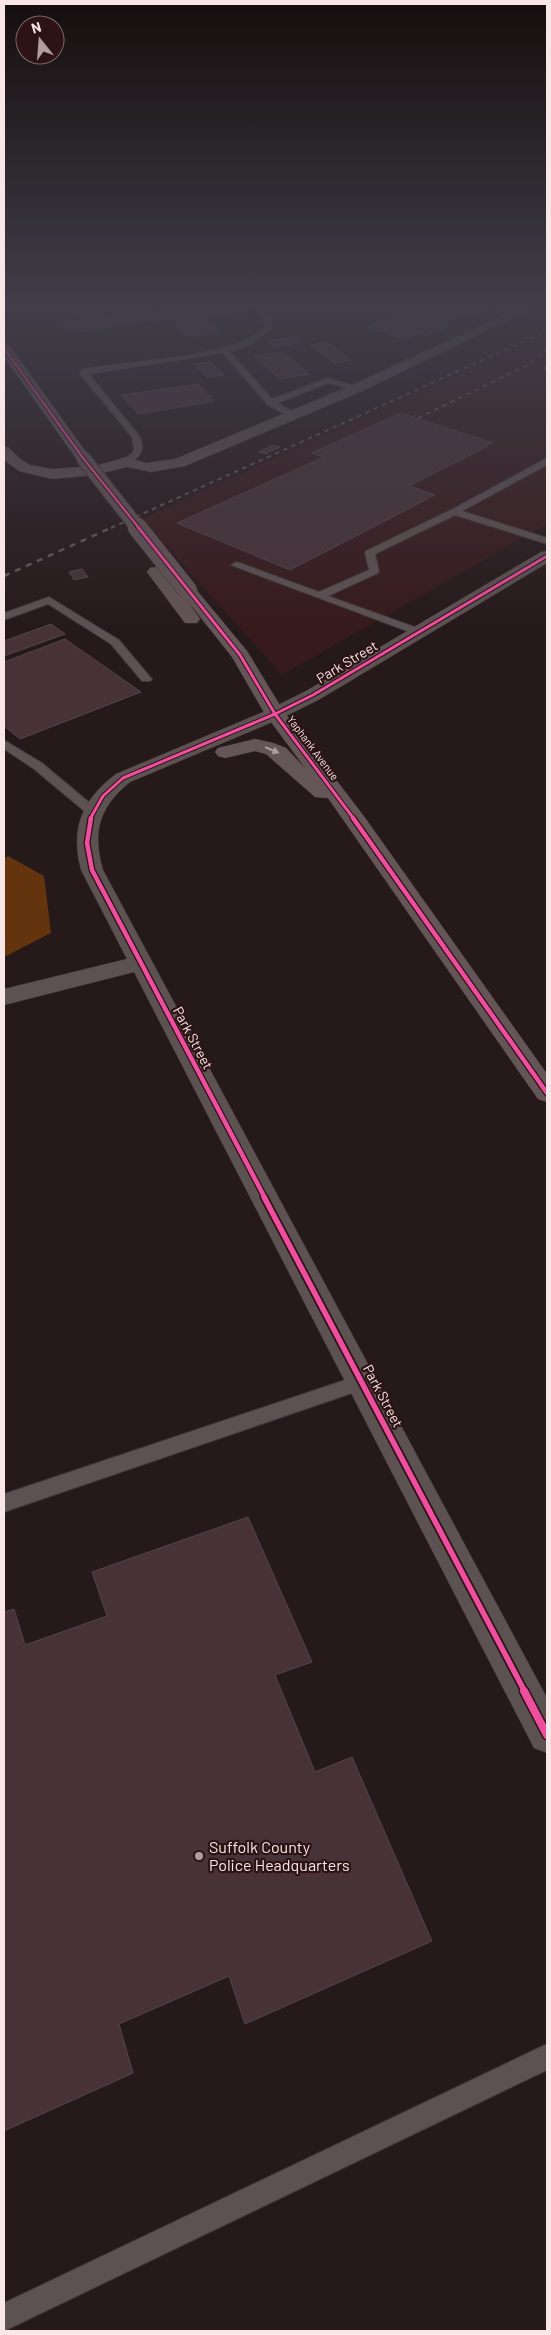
<svg xmlns="http://www.w3.org/2000/svg" width="551" height="2335" font-family="Barlow,sans-serif">
<style>
.built{fill:#371a1c}
.forest{fill:#63340d}
.building{fill:#473238;stroke:#514648}
.lines{fill:none;stroke-linecap:round;stroke-linejoin:round}
.lane-casing{stroke:#403637;stroke-width:2}
.street-casing{stroke:#403637;stroke-width:1}
.primary-casing{stroke:#403637;stroke-width:1}
.lane{fill:#5d5252;fill-rule:evenodd}
.street{fill:#5d5252;fill-rule:evenodd}
.primary{fill:#645556;fill-rule:evenodd}
.rail-far1{stroke:#635959;stroke-width:2;stroke-dasharray:4.5 4.5;stroke-linecap:butt}
.rail{stroke:#635959;stroke-width:2.5;stroke-dasharray:6 6;stroke-linecap:butt}
.primary-bridge-far1-casing{stroke:#403637;stroke-width:16;stroke-linecap:butt}
.primary-bridge-casing{stroke:#403637;stroke-width:20;stroke-linecap:butt}
.primary-bridge-far1{stroke:#645556;stroke-width:14}
.primary-bridge{stroke:#645556;stroke-width:19}
.cycleway-far4-casing{stroke:#2c1315;stroke-width:4.5}
.cycleway-far3-casing{stroke:#2c1315;stroke-width:5}
.cycleway-far2-casing{stroke:#2c1315;stroke-width:7}
.cycleway-far1-casing{stroke:#2c1315;stroke-width:9}
.cycleway-casing{stroke:#2c1315;stroke-width:11}
.cycleway-far4{stroke:#ef4d9e;stroke-width:2.5}
.cycleway-far3{stroke:#ef4d9e;stroke-width:3}
.cycleway-far2{stroke:#ef4d9e;stroke-width:4.5}
.cycleway-far1{stroke:#ef4d9e;stroke-width:5.5}
.cycleway{stroke:#ef4d9e;stroke-width:8}
.oneway{fill:#ae9e9e}
.poi-dot{fill:#af9e9f;stroke:#2c1315;stroke-width:2}
.labels{text-anchor:middle;stroke-width:4.5;stroke-linejoin:round;paint-order:stroke}
.far-street-label{font-size:11px;fill:#f9e6e6;stroke:#2c1315}
.street-label{font-size:14px;fill:#f9e6e6;stroke:#2c1315}
.near-poi-label{font-size:16px;fill:#f9e6e6;stroke:#2c1315;text-anchor:start}
</style>
<rect width="100%" height="100%" fill="#26191a"/>
<path class="built" d="M547,334V524L282,675L142,519Z"/>
<path class="forest" d="M8,856L44,876L51,933L4,957V859Z"/>
<path class="building" d="M64,304H94L104,314L93,315L96,318L151,311L153,314L162,312L154,304H220L229,312L204,315L222,332L187,337L168,318L69,333L58,322L81,321Z
M465,304H497L463,318L444,312Z
M414,308L454,319L442,324L449,326L426,336L419,334L406,339L366,327Z
M295,337L303,342L274,347L268,341Z
M327,342L351,360L334,363L310,345Z
M283,352L309,374L280,379L254,356Z
M211,362L224,375L207,377L194,364Z
M198,384L209,396L212,395L210,397L214,401L138,414L121,395Z
M401,413L493,443L485,445L488,446L409,486L435,495L290,570L177,523L324,457L312,453Z
M273,445L280,447L265,454L258,452Z
M82,569L88,577L74,580L69,572Z
M51,624L65,634L4,656V641Z
M65,639L141,692L20,739L4,726V662Z
M248,1517L312,1662L275,1675L315,1772L352,1757L432,1941L245,2024L229,1976L119,2024L133,2073L4,2131V1612L14,1609L25,1645L107,1616L92,1572Z"/>
<g class="lines">
<g class="lane-casing">
<path id="lane" d="M249,304H257L271,317L272,328L253,343L230,352L272,399L328,378L358,387V391L328,383L278,403L297,414V418L294,419L268,405L223,353L89,374L140,437C145,451 141,454 130,464H124V460L134,451L132,437L80,374V370C127,360 232,359 264,328L263,318Z
M547,458V465L462,511L547,538V544L455,515L375,554L379,571L378,573L328,596L423,630V634H415L231,565L236,562L240,563L319,592L369,570L365,553L366,551L451,510Z
M49,597L119,640L150,677L152,679L150,681H142L111,644L48,604L4,620V613Z
M4,740L42,763L97,809L99,812L97,815H89L34,769L4,749Z
M363,1374L370,1377L372,1382L370,1387L4,1512V1494Z
M547,2044V2070L4,2331V2303Z"/>
</g>
<g class="street-casing">
<path id="street" d="M527,304H542L360,392L185,466L151,472L127,467L95,475L52,479L19,471L4,460V446L9,448L19,458L30,465L52,469L95,466L127,457L146,463L175,459L350,386Z
M547,551V563L320,699L282,718L130,782C99,807 92,832 103,870L547,1698V1753L534,1748L134,972L4,1005V989L127,959L81,870C70,828 82,800 116,774L268,710L306,691L541,552Z"/>
</g>
<g class="primary-casing">
<path id="primary" d="M4,344L9,345L88,455L91,458L88,461H78L4,357Z
M156,567L162,568L179,591L182,587H194L247,651L284,712L363,815L547,1074V1102L538,1099L328,798L315,797L266,754L255,751L225,758L218,756L215,752L218,748L255,739L273,743L286,748L306,769L265,714L232,657L186,599L200,619L197,623H185L147,572L150,568Z"/>
</g>
<use href="#lane" class="lane"/>
<use href="#street" class="street"/>
<use href="#primary" class="primary"/>
<path class="rail-far1" d="M547,357L545,368L547,377
M418,418L530,364L547,348
M111,528L547,331"/>
<path class="rail" d="M4,576L113,527"/>
<g class="primary-bridge-far1-casing">
<path id="primary-bridge-far1" d="M83,458L138,528"/>
</g>
<g class="primary-bridge-casing">
<path id="primary-bridge" d="M137,527L188,591"/>
</g>
<use href="#primary-bridge-far1" class="primary-bridge-far1"/>
<use href="#primary-bridge" class="primary-bridge"/>
<g class="cycleway-far4-casing">
<path id="cycleway-far4" d="M4,348L83,458L139,528"/>
</g>
<g class="cycleway-far3-casing">
<path id="cycleway-far3" d="M138,527L240,655L275,714L354,819
M90,819L103,796L123,778L275,714L313,695L547,556"/>
</g>
<g class="cycleway-far2-casing">
<path id="cycleway-far2" d="M91,818L87,843L92,870L265,1198
M353,818L547,1093"/>
</g>
<g class="cycleway-far1-casing">
<path id="cycleway-far1" d="M264,1197L525,1692"/>
</g>
<g class="cycleway-casing">
<path id="cycleway" d="M524,1691L547,1735"/>
</g>
<use href="#cycleway-far4" class="cycleway-far4"/>
<use href="#cycleway-far3" class="cycleway-far3"/>
<use href="#cycleway-far2" class="cycleway-far2"/>
<use href="#cycleway-far1" class="cycleway-far1"/>
<use href="#cycleway" class="cycleway"/>
</g>
<defs><path id="oneway-solid" d="M-6-.8H1V-3.2L6.5 0L1 3.2V.8H-6Z" transform="scale(1.25)"/></defs>
<use class="oneway" href="#oneway-solid" transform="translate(272 750) rotate(23)"/>
<linearGradient id="sky" x2="0" y2="1"><stop stop-color="#150e0e"/><stop offset="0.48" stop-color="#413e49"/><stop offset="1" stop-color="#413e49" stop-opacity="0"/></linearGradient>
<rect width="551" height="630" fill="url(#sky)"/>
<circle class="poi-dot" cx="199" cy="1856" r="5"/>
<g class="labels">
<g class="far-street-label">
<text transform="translate(313 748) rotate(53)" y="4">Yaphank Avenue</text>
</g>
<g class="street-label">
<text transform="translate(347 662) rotate(-31)" y="5">Park Street</text>
<text transform="translate(193 1038) rotate(62)" y="5">Park Street</text>
<text transform="translate(383 1396) rotate(62)" y="5">Park Street</text>
</g>
<g class="near-poi-label">
<text x="209" y="1853">Suffolk County<tspan x="209" dy="18">Police Headquarters</tspan></text>
</g>
</g>
<rect width="551" height="2335" fill="none" stroke="#f9e6e6" stroke-width="10"/>
<g transform="translate(40 40) rotate(343)"><circle r="24" fill="#2c1315" stroke="#7e6769"/>
<path d="M0-4L9 19L0 12L-9 19Z" fill="#af9e9f"/>
<text y="-8" font-size="14" font-weight="bold" text-anchor="middle" fill="#f9e6e6">N</text>
</g>
</svg>
